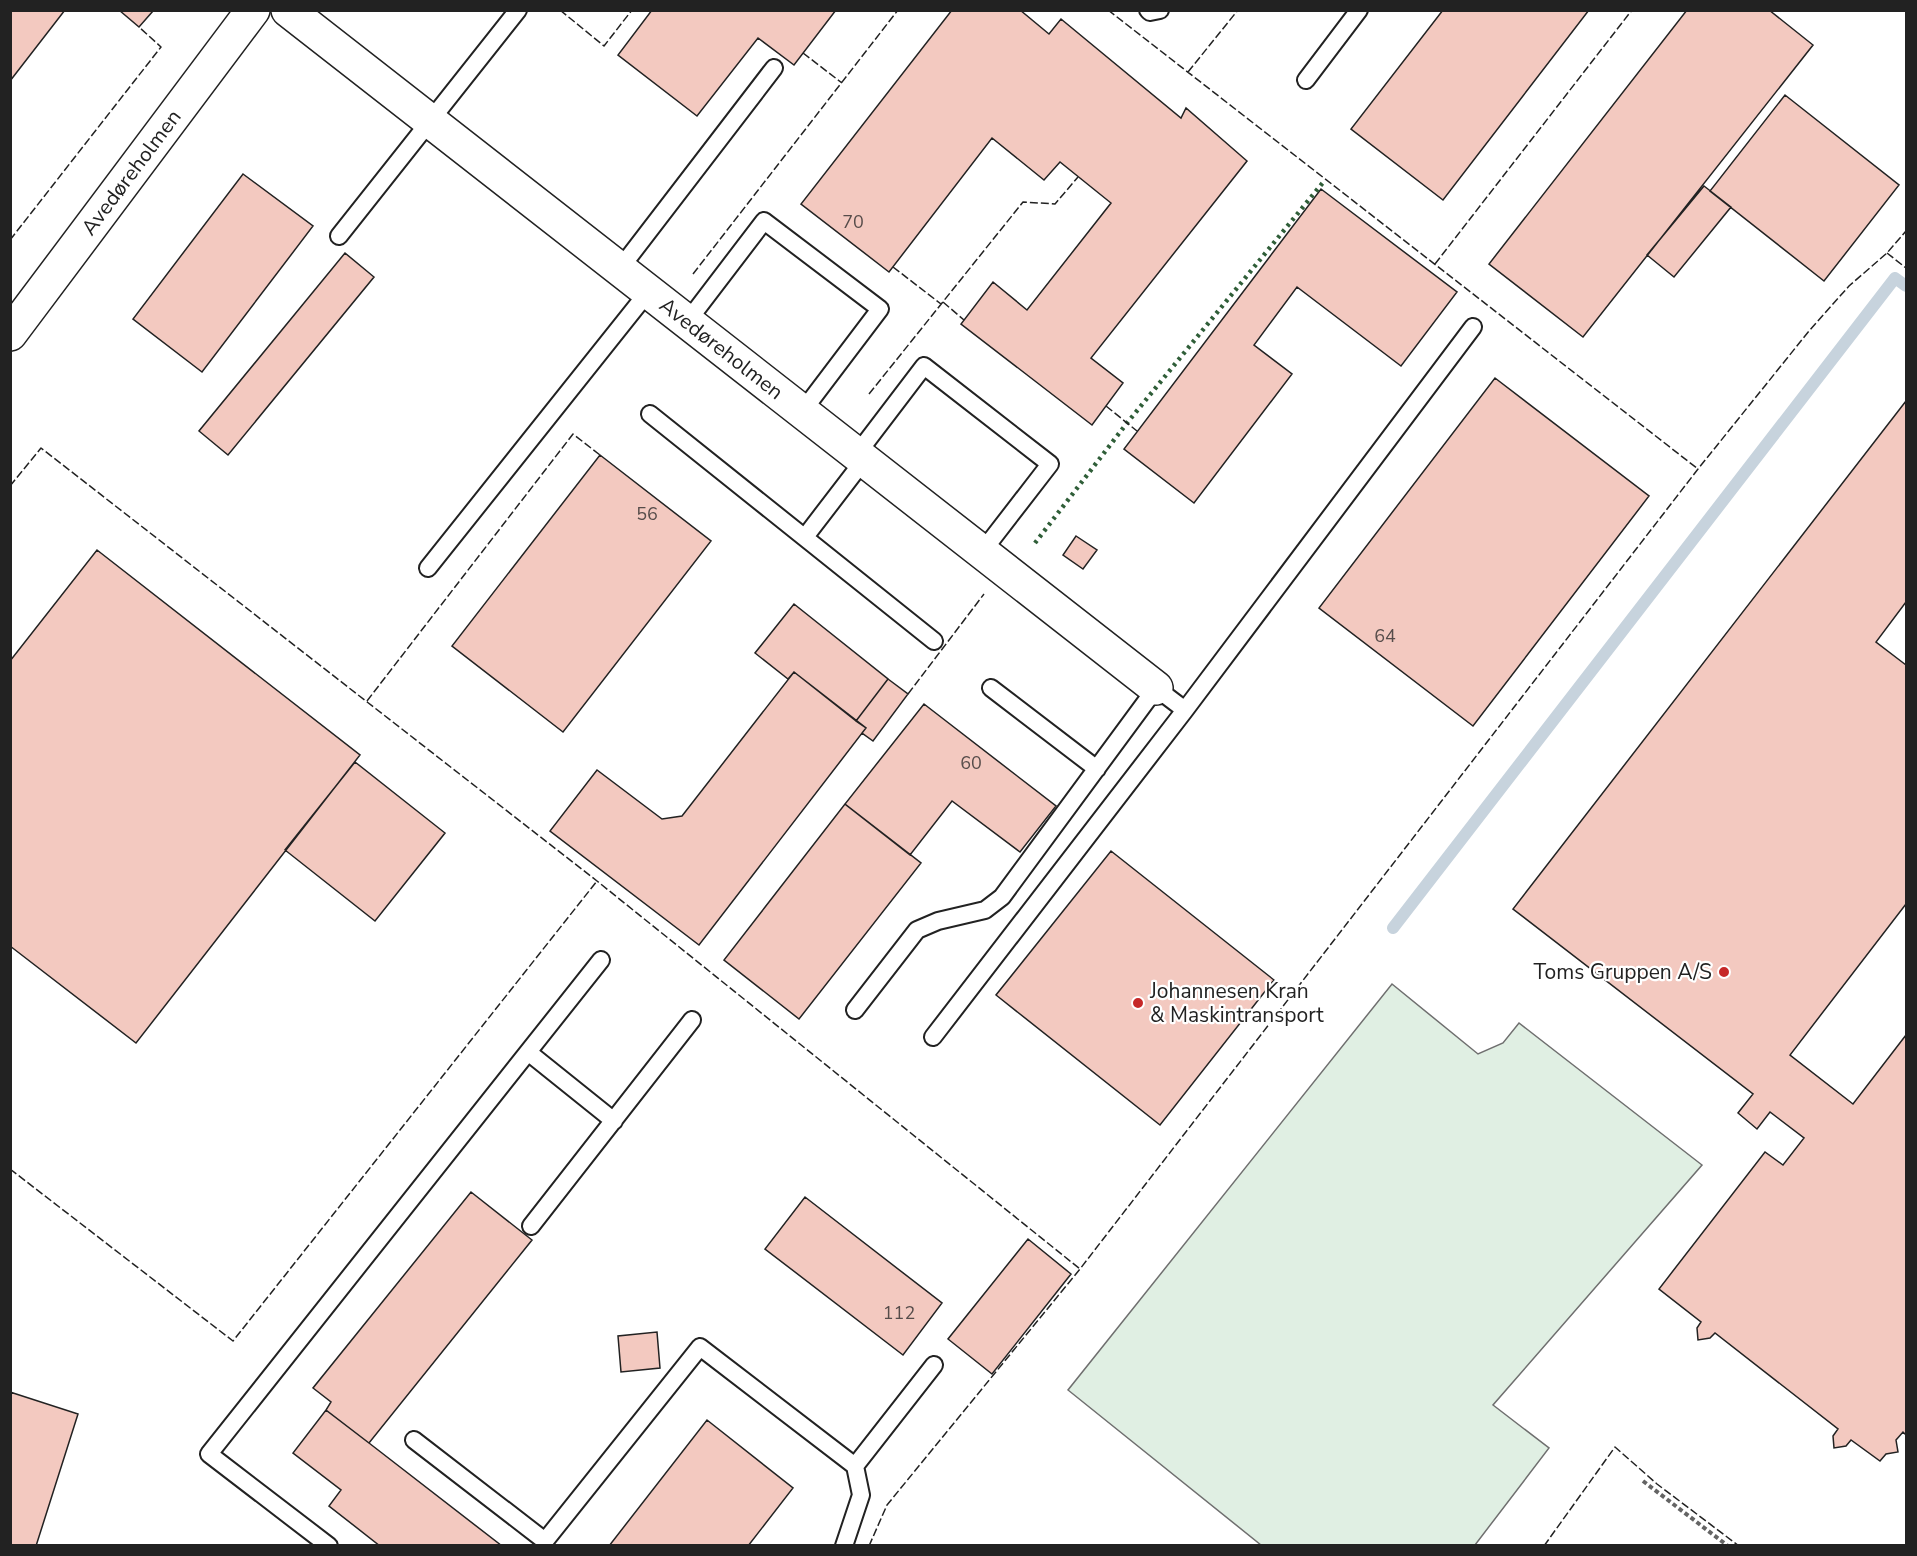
<svg xmlns="http://www.w3.org/2000/svg" width="1917" height="1556" font-family="'Nunito Sans',sans-serif">
<style>
.green{fill:#e0efe3;stroke:#6f6f6f;stroke-width:1.5}
.lines{fill:none;stroke-linecap:round;stroke-linejoin:round}
.stream{stroke:#c7d3dd;stroke-width:12}
.building{fill:#f3c9c0;stroke:#222;stroke-width:1.5}
.lane-casing{stroke:#222;stroke-width:20}
.street-casing{stroke:#222;stroke-width:36}
.path{stroke:#646464;stroke-width:4;stroke-dasharray:4.5 3;stroke-linecap:butt}
.lane{stroke:#fff;stroke-width:16}
.street{stroke:#fff;stroke-width:33}
.hedge{stroke:#2f5e38;stroke-width:4.5;stroke-dasharray:3 4.5;stroke-linecap:butt}
.fence{stroke:#222;stroke-width:1.5;stroke-dasharray:8 3;stroke-linecap:butt}
.poi-dot{fill:#c62828;stroke:#fff;stroke-width:2}
.labels{text-anchor:middle;stroke-width:4.5;stroke-linejoin:round;paint-order:stroke}
.number-label{font-size:18px;fill:#564c4a}
.street-label{font-size:21px;fill:#222;stroke:#fff}
.poi-label{font-size:21px;fill:#222;stroke:#fff;text-anchor:end}
</style>
<rect width="100%" height="100%" fill="#fff"/>
<path class="green" d="M1392,984L1478,1054L1503,1043L1519,1023L1702,1165L1493,1405L1549,1448L1475,1545H1261L1068,1390Z"/>
<g class="lines">
<path class="stream" d="M1393,928L1895,278L1906,286"/>
</g>
<path class="building" d="M10,10H65L10,81Z
M119,10H152L153,11L139,27Z
M652,10H836L794,65L758,38L697,116L618,55Z
M952,10H1020L1049,34L1061,19L1181,118L1186,108L1247,161L1091,358L1123,383L1092,425L961,324L993,282L1027,310L1111,203L1060,162L1044,180L992,138L889,272L801,204Z
M1443,10H1589L1443,200L1351,129Z
M1687,10H1769L1813,45L1583,337L1489,264Z
M1785,95L1899,185L1824,281L1710,191Z
M243,174L313,226L202,372L133,319Z
M1704,186L1731,207L1674,277L1647,255Z
M1321,189L1457,292L1401,366L1297,287L1254,345L1292,374L1194,503L1124,449Z
M345,253L374,277L228,455L199,431Z
M1495,378L1649,496L1473,726L1319,608Z
M1906,401V602L1876,642L1906,665V904L1790,1055L1853,1104L1906,1035V1435L1903,1432L1896,1440L1898,1452L1886,1454L1880,1461L1851,1440L1846,1446L1834,1448L1833,1436L1838,1429L1715,1333L1710,1338L1698,1340L1697,1328L1701,1322L1659,1289L1765,1152L1783,1165L1804,1138L1770,1112L1757,1129L1738,1113L1753,1094L1513,909Z
M600,455L711,541L563,732L452,646Z
M1076,536L1097,550L1083,569L1063,555Z
M97,550L360,755L136,1043L10,946V661Z
M794,604L888,679L856,721L794,672L788,679L755,653Z
M794,672L866,728L699,945L550,831L597,770L662,819L682,816Z
M888,679L908,694L873,741L862,733L866,728L856,721Z
M924,704L1056,806L1020,852L952,801L910,855L845,804Z
M355,762L445,833L375,921L285,850Z
M845,804L921,863L799,1019L724,960Z
M1111,851L1274,980L1160,1125L996,995Z
M471,1192L532,1240L369,1443L326,1410L331,1402L313,1388Z
M805,1197L942,1303L903,1355L765,1249Z
M1028,1239L1071,1274L992,1374L948,1339Z
M657,1332L660,1368L621,1372L618,1336Z
M10,1392L78,1414L36,1546H10Z
M326,1410L369,1443L502,1546H380L329,1506L341,1490L293,1453Z
M707,1420L793,1488L748,1546H609Z"/>
<g class="lines">
<g class="lane-casing">
<path id="lane" d="M1148,10L1150,12L1160,10
M1306,80L1359,10
M339,236L518,10
M619,270L774,68
M687,322L764,221L880,309L802,412
M650,414L934,641
M857,454L924,366L1050,464L982,552
M805,537L864,460
M428,568L648,292
M991,688L1097,769
M855,1010L917,930L938,921L985,910L1002,897L1156,688L1185,710
M933,1037L1185,710L1473,327
M528,1052L614,1121
M531,1226L692,1020
M414,1440L545,1541L700,1347L855,1466
M329,1546L209,1454L601,960
M844,1546L861,1495L855,1466L934,1365"/>
</g>
<g class="street-casing">
<g id="street">
<path id="s1" d="M288,10L1156,688"/>
<path id="s2" d="M10,334L253,10"/>
</g>
</g>
<path class="path" d="M1643,1481L1728,1546"/>
<use href="#lane" class="lane"/>
<use href="#street" class="street"/>
<path class="hedge" d="M1035,543L1127,423L1325,180"/>
<path class="fence" d="M560,10L604,46L632,10
M1108,10L1698,469
M803,53L842,83
M1188,72L1238,10
M10,240L161,47L139,27
M1887,253L1906,268
M1435,264L1632,10
M893,267L941,304
M693,274L898,10
M943,302L964,320
M869,394L1023,202L1055,204L1078,177
M1106,406L1137,431
M10,486L41,448L597,881L1080,1269
M908,694L984,594
M367,701L573,434L600,455
M10,1169L233,1341L597,881
M869,1546L887,1505L1080,1269L1698,469L1809,331L1849,286L1887,253L1906,231
M1544,1546L1615,1447L1657,1484L1739,1546"/>
</g>
<g class="poi-dot">
<circle cx="1724" cy="972" r="6"/>
<circle cx="1138" cy="1003" r="6"/>
</g>
<g class="labels">
<g class="number-label">
<text x="853" y="228">70</text>
<text x="647" y="520">56</text>
<text x="1385" y="642">64</text>
<text x="971" y="769">60</text>
<text x="899" y="1319">112</text>
</g>
<g class="street-label">
<text dy="7" stroke="none"><textPath href="#s2" startOffset="202">Avedøreholmen</textPath></text>
<text dy="7" stroke="none"><textPath href="#s1" startOffset="550">Avedøreholmen</textPath></text>
</g>
<g class="poi-label">
<text x="1712" y="979">Toms Gruppen A/S</text>
<text x="1150" y="998" text-anchor="start">Johannesen Kran<tspan x="1150" dy="24">&amp; Maskintransport</tspan></text>
</g>
</g>
<rect width="1917" height="1556" fill="none" stroke="#222222" stroke-width="24"/>
</svg>
